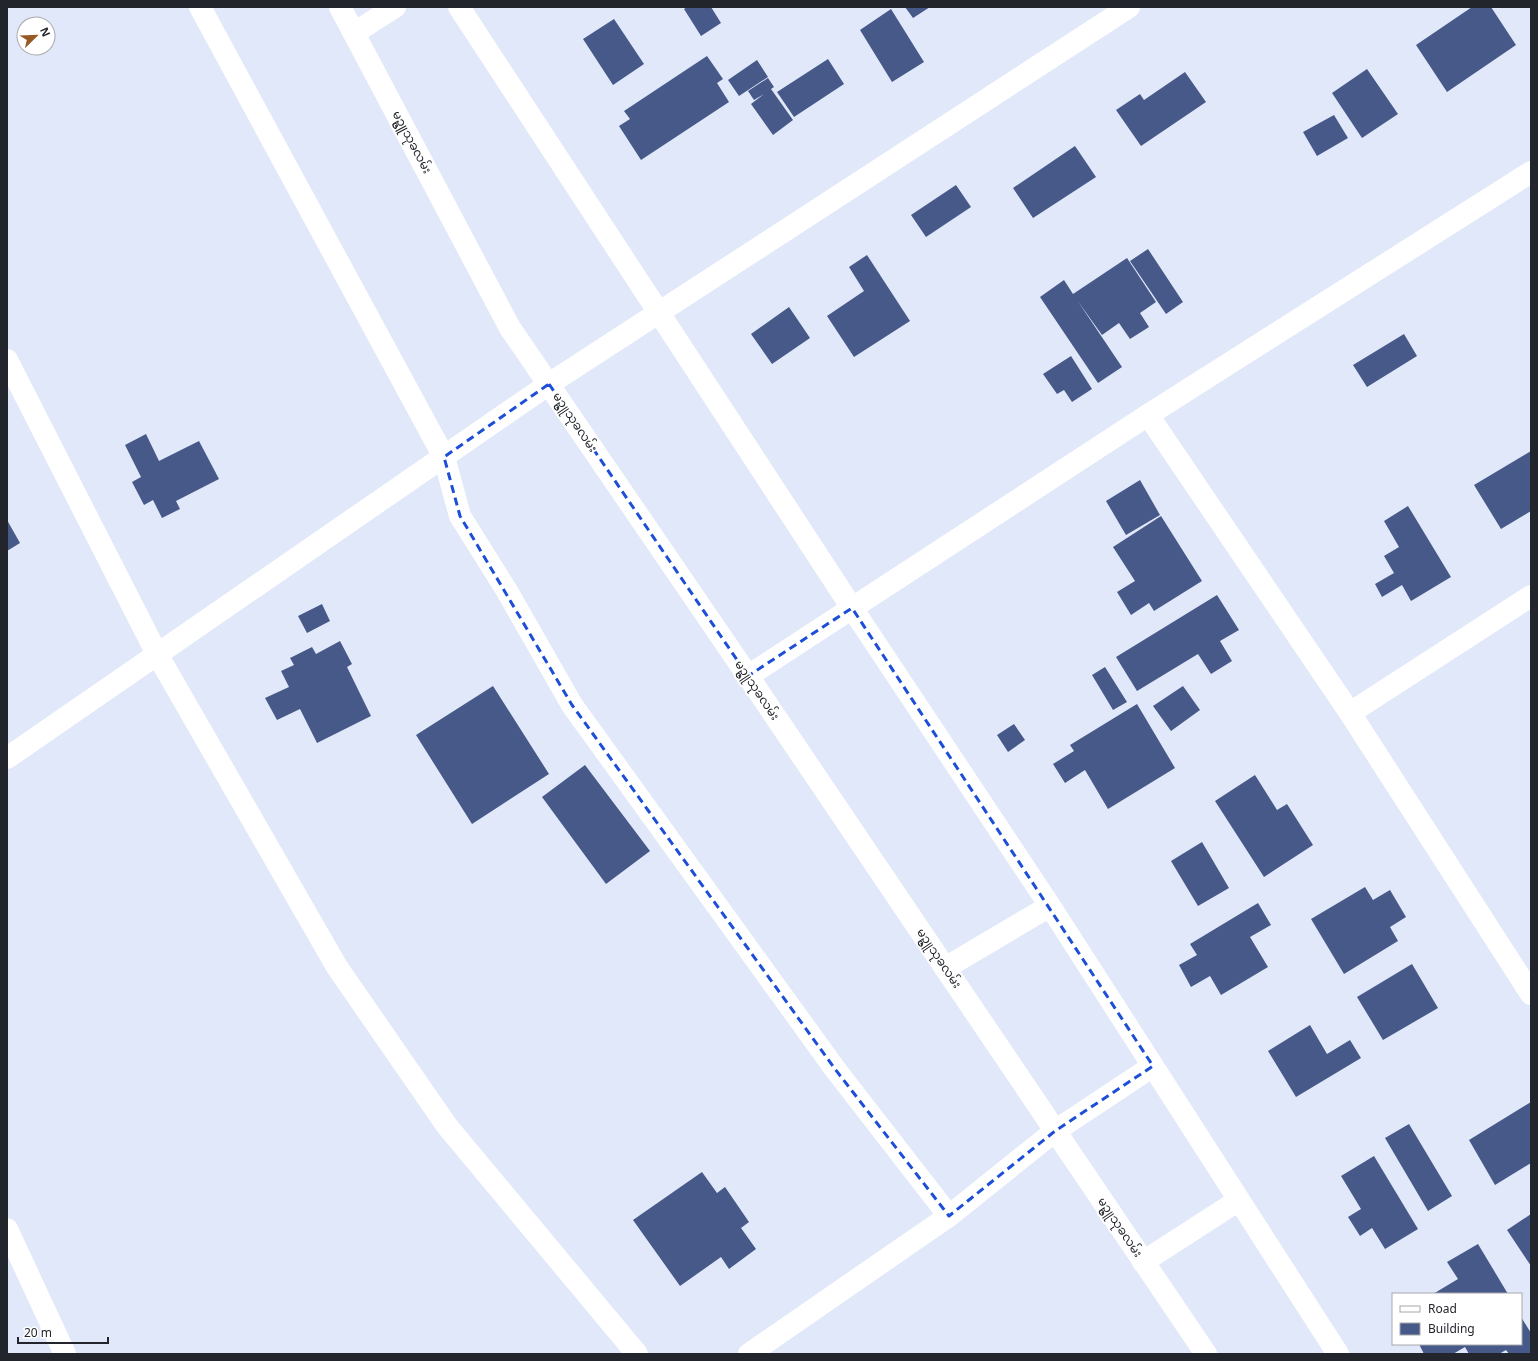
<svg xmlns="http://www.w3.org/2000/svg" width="1538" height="1361" font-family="Georgia,'Noto Sans Myanmar',serif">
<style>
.building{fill:#475988}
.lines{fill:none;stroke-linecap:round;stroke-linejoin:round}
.street{stroke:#fff;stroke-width:22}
.secondary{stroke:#fff;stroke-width:22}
.marked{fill:none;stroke:#1d4ed8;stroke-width:3;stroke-dasharray:8 5;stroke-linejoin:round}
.labels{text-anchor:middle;stroke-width:4;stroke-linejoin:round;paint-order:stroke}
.street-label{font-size:12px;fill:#23252c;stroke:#fff}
</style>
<rect width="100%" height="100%" fill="#e0e8fa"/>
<path class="building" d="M687,7H711L721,23L701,36L684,9Z
M905,7H930L913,18Z
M1472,7H1491L1516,45L1447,92L1416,45Z
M891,9L924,62L892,82L860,30Z
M614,19L644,64L613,85L583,39Z
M707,56L723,79L717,83L729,102L641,160L619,126L630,119L624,111Z
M828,59L844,84L794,117L777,92Z
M757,60L768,77L739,96L728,80Z
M1367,69L1398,114L1362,138L1332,93Z
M1185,72L1206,102L1141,146L1116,110L1140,94L1144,100Z
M768,78L774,87L771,89L793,120L773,135L751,104L764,94L754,100L748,91Z
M1334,115L1348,138L1317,156L1303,132Z
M1075,146L1096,177L1033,218L1013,188Z
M956,185L971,207L926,237L911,215Z
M1148,249L1183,302L1166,314L1130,261Z
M867,255L910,321L854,357L827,316L864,291L849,267Z
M1127,258L1156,302L1140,313L1149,327L1130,339L1119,323L1102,335L1077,300L1122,367L1098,383L1040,297L1064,280L1073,294Z
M789,307L810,338L772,364L751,334Z
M1404,334L1417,356L1367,387L1353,365Z
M1071,356L1092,389L1072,402L1064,390L1057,394L1043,374Z
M146,434L159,461L199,441L219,479L176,501L180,509L162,518L153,500L144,505L132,482L141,477L125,445Z
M1531,451V511L1501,529L1474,485Z
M1140,480L1160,515L1126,535L1106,501Z
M1408,506L1451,577L1411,601L1402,585L1382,597L1375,584L1394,573L1384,556L1399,547L1384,521Z
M1161,516L1202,581L1154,611L1149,603L1131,615L1117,592L1135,581L1113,547Z
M7,520L20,543L7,551Z
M1217,595L1239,630L1220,641L1232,661L1211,674L1198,654L1137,691L1116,657Z
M322,604L330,621L307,633L298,616Z
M340,641L352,664L347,667L371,716L317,743L300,709L277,720L265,698L289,687L281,671L294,665L290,658L312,647L316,654Z
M1105,667L1127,702L1113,710L1092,675Z
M493,686L549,774L472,824L416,735Z
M1183,686L1200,710L1171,731L1153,706Z
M1137,704L1175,768L1108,809L1085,770L1065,783L1053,764L1074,751L1070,745Z
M1014,724L1025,740L1008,752L997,735Z
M585,765L650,851L606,884L542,797Z
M1255,775L1277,810L1287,804L1313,845L1264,877L1215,801Z
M1202,842L1229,888L1198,906L1171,861Z
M1365,887L1373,900L1390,890L1406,917L1390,927L1398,941L1344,974L1311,919Z
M1258,903L1271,925L1250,937L1268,967L1221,995L1210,976L1191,987L1179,965L1197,955L1190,944Z
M1412,964L1438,1008L1383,1040L1357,997Z
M1310,1025L1327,1054L1350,1040L1361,1058L1296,1097L1268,1051Z
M1531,1102V1163L1495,1185L1469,1140Z
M1409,1124L1452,1196L1428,1211L1385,1138Z
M1374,1156L1418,1229L1385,1249L1372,1228L1360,1236L1348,1217L1361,1209L1341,1176Z
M702,1172L717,1193L725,1187L749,1222L741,1228L756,1249L729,1269L721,1257L680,1286L633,1220Z
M1531,1214V1266L1507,1230Z
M1478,1244L1508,1294H1433L1458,1279L1447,1262Z
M1521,1317L1531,1333V1354H1509L1506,1350L1499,1354H1469L1465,1347L1453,1354H1424L1419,1344H1521Z"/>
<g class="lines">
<path class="street" d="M200,7L444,457L460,516L507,591L572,705L835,1069L949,1216
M459,7L852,608L1050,906L1338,1354
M354,33L395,7
M7,360L157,654L337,967L447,1126L637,1354
M1148,415L1350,713L1531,994
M748,676L1148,415L1531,172
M1350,713L1531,596
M7,758L549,384L1129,7
M945,968L1050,906
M7,1229L65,1354
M1143,1262L1239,1200
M749,1354L949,1216L1055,1131L1153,1066"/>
<path class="secondary" d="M340,7L510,328L748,676L1206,1354"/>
</g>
<path class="marked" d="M549,384L748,676L852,608L1153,1066L1055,1131L949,1216L835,1069L572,705L460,516L444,457Z"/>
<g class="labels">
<g class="street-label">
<text transform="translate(412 142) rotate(62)" y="4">မဥ္ဇူသုခလမ်း</text>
<text transform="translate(575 422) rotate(56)" y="4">မဥ္ဇူသုခလမ်း</text>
<text transform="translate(757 690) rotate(56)" y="4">မဥ္ဇူသုခလမ်း</text>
<text transform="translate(939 958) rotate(56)" y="4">မဥ္ဇူသုခလမ်း</text>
<text transform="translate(1120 1227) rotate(56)" y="4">မဥ္ဇူသုခလမ်း</text>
</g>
</g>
<rect width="1538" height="1361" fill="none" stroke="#23252c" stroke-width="16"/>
<rect x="1392" y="1293" width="130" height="52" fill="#ffffff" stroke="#a7a8ab"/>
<rect x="1400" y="1306" width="20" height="6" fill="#ffffff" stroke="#a7a8ab"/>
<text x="1428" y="1313" font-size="12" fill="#23252c">Road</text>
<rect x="1400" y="1323" width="20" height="12" fill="#475988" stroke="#a7a8ab"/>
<text x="1428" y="1333" font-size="12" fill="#23252c">Building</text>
<g transform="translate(36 36) rotate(67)"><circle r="19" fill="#ffffff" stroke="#a7a8ab"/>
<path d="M0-3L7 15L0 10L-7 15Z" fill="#985821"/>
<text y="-6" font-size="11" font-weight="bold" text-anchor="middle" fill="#23252c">N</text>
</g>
<path d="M18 1337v6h90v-6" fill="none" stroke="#23252c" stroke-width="2"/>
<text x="24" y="1337" font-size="12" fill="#23252c" stroke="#ffffff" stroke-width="3" paint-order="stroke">20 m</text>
</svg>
